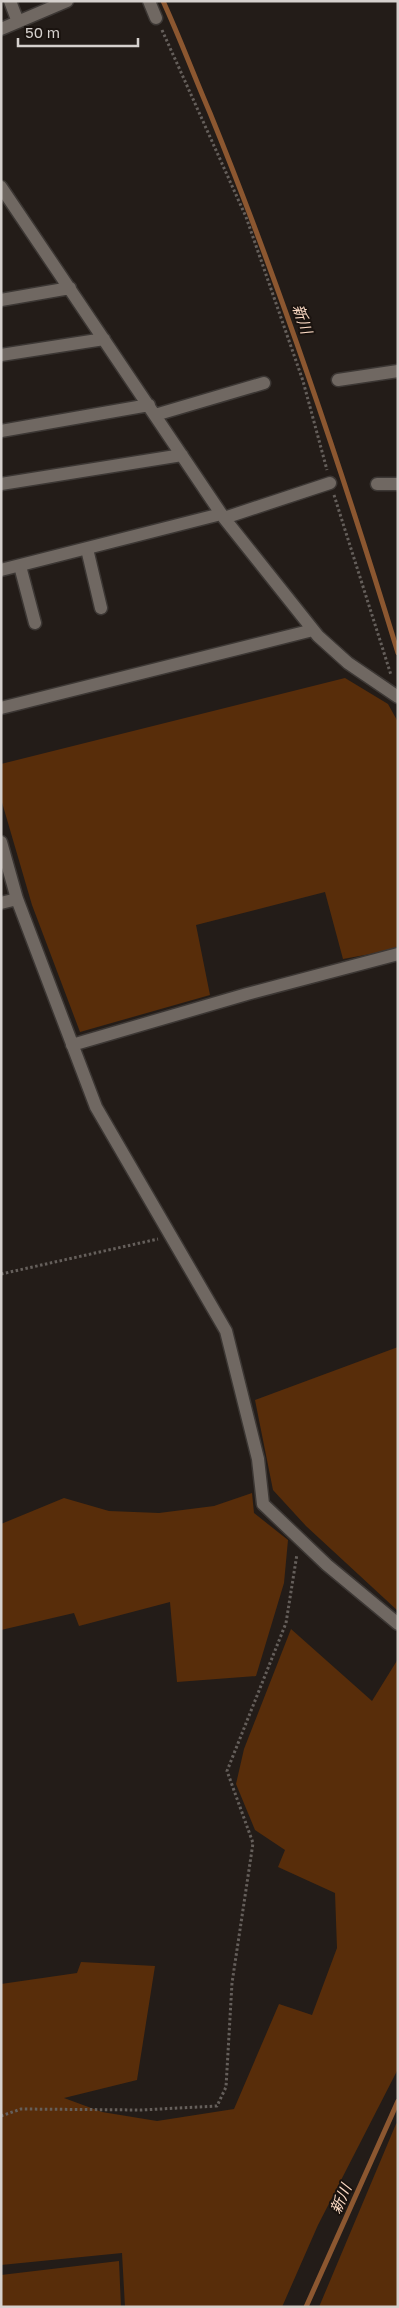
<svg xmlns="http://www.w3.org/2000/svg" width="399" height="2308" font-family="'Golos Text','Noto Sans JP',sans-serif">
<style>
.green{fill:#582d0a}
.lines{fill:none;stroke-linecap:round;stroke-linejoin:round}
.stream{stroke:#8c5730;stroke-width:5}
.street-casing{stroke:#3c3734;stroke-width:15}
.path{stroke:#655f5b;stroke-width:3;stroke-dasharray:2.5 2.5;stroke-linecap:butt}
.street{stroke:#706862;stroke-width:12}
.labels{text-anchor:middle;stroke-width:4;stroke-linejoin:round;paint-order:stroke}
.water-label{font-size:15px;font-style:italic;fill:#fddbc5;stroke:#1a130f}
</style>
<rect width="100%" height="100%" fill="#231c18"/>
<path class="green" d="M345,678L388,704L398,722V949L343,959L325,892L196,925L210,995L80,1032L32,905L1,799V764Z
M398,1347V1611L306,1526L273,1490L255,1400Z
M252,1493L254,1513L288,1540L284,1583L256,1676L177,1682L170,1602L79,1626L74,1613L1,1630V1524L64,1498L109,1511L159,1513L214,1506Z
M291,1629L372,1701L398,1659V2069L318,2225L282,2307H125L122,2253L1,2265V1984L77,1973L81,1962L155,1966L137,2080L64,2098L102,2112L157,2121L234,2109L279,2004L312,2015L337,1948L335,1893L278,1867L285,1850L255,1830L236,1784L244,1749Z
M398,2122V2307H319L396,2124Z
M119,2261L121,2307H1V2275Z"/>
<g class="lines">
<path class="stream" d="M163,1C180,38 194,76 210,113C282,290 342,470 398,653
M306,2307L398,2101"/>
<g class="street-casing">
<path id="street" d="M10,1L18,22
M149,1L156,18
M1,29L67,1
M1,187L224,518L318,636L348,663L398,697
M1,300L70,288
M1,355L104,339
M338,380L398,371
M155,415L264,383
M1,431L149,405
M1,484L182,455
M377,484H398
M224,518L330,483
M87,549L101,608
M20,566L35,623
M1,570L221,514
M1,708L313,630
M1,842L17,899L96,1107L226,1331L258,1459L263,1504L327,1565L398,1624
M1,903L17,899
M72,1045L247,994L398,954"/>
</g>
<path class="path" d="M162,30L246,217L303,381L327,470
M334,495L391,675
M1,1274L158,1239
M1,2116L21,2109L141,2110L217,2106L226,2087L232,1983L253,1843L227,1771L286,1623L297,1554"/>
<use href="#street" class="street"/>
</g>
<g class="labels">
<g class="water-label">
<text transform="translate(302 319) rotate(71)" y="5">新川</text>
<text transform="translate(341 2199) rotate(-66)" y="5">新川</text>
</g>
</g>
<rect width="399" height="2308" fill="none" stroke="#d6d1ce" stroke-width="5"/>
<path d="M18 38v8h120v-8" fill="none" stroke="#d6d1ce" stroke-width="2.5"/>
<text x="25" y="38" font-size="15" fill="#d6d1ce" stroke="#1a130f" stroke-width="4" paint-order="stroke">50 m</text>
</svg>
